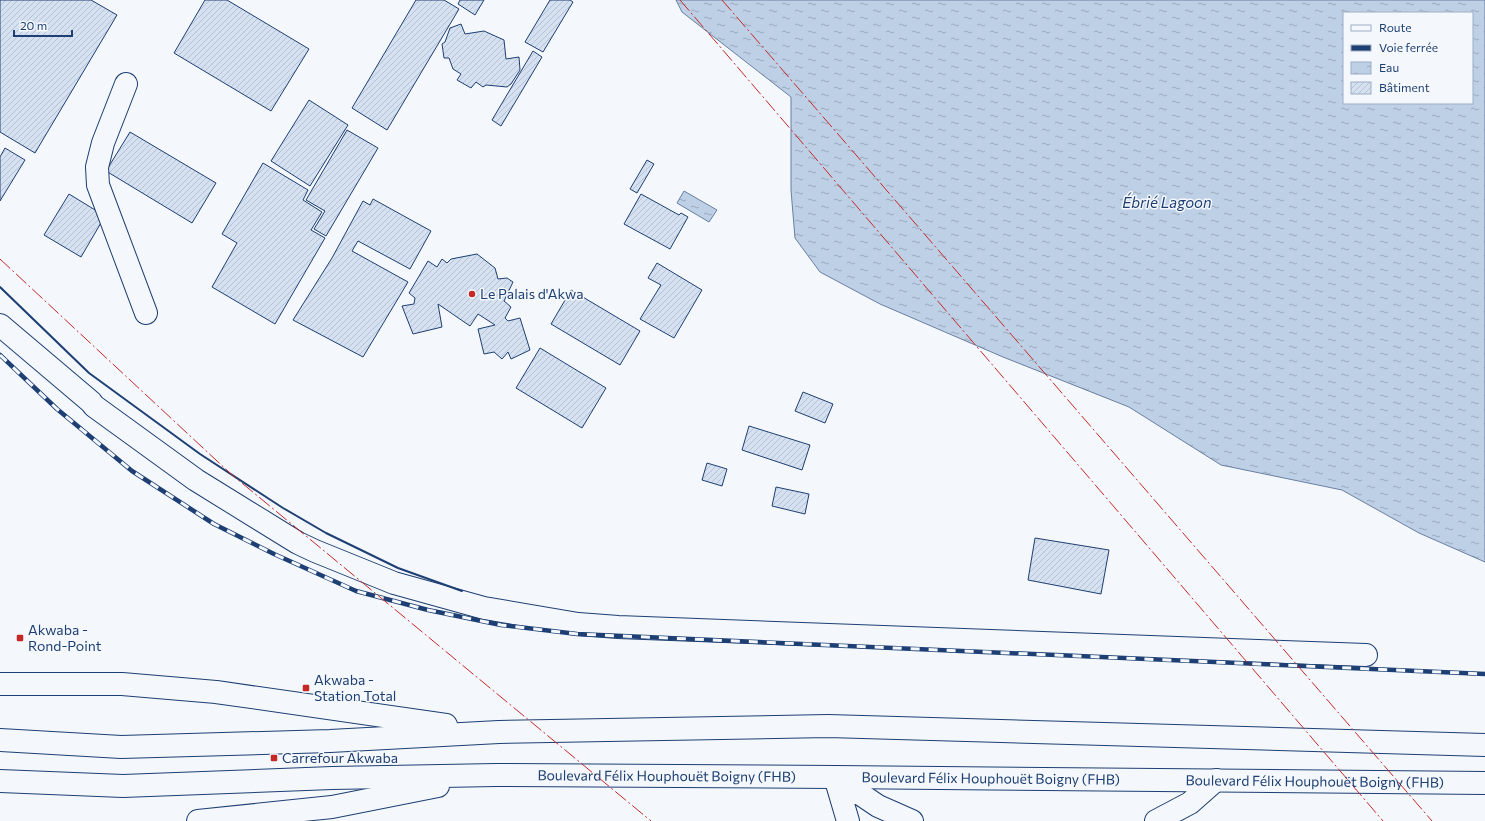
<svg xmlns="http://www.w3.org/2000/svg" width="1485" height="821" font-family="Commissioner,sans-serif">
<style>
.water{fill:url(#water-ripples);stroke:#687fa3;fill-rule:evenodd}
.building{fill:url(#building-hatch);stroke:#1d3f73}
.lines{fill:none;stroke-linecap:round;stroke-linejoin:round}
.minor-casing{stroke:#1d3f73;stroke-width:24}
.highway-casing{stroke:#1d3f73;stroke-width:24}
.minor{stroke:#f4f7fb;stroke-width:22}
.highway{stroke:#f4f7fb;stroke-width:22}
.rail-casing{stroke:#1d3f73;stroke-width:4.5}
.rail{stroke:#f4f7fb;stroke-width:3;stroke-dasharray:9;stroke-linecap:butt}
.wall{stroke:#1d3f73;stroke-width:2}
.power{stroke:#c62828;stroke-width:1;stroke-dasharray:14 3 2 3;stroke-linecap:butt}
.poi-dot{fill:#c62828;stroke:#f4f7fb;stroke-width:1.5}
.labels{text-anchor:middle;stroke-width:3;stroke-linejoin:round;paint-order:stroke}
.poi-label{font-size:14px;fill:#1d3f73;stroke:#f4f7fb;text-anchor:start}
.street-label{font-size:14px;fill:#1d3f73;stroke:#f4f7fb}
.water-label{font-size:15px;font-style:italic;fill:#1d3f73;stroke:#f4f7fb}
</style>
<defs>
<pattern id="water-ripples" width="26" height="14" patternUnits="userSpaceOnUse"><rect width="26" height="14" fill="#bed0e5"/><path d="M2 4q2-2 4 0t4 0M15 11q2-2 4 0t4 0" fill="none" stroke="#9aaabe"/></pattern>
<pattern id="building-hatch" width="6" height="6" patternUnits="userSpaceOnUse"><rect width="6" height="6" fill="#d5e0f0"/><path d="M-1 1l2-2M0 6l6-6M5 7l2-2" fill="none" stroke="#b6c1d1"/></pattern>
</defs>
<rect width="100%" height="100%" fill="#f4f7fb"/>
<path class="water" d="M676,0H1485V562L1419,533L1342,490L1221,465L1129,407L1003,357L880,304L820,272L795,238L791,190V97L682,12ZM1344,13H1472V103H1344Z
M684,191L717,210L709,222L677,203Z"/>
<path class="building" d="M0,0H91L117,15L35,153L0,132Z
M205,0H227L309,49L271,111L174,53Z
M416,0H444L459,9L387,130L352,108Z
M460,0H484L475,15L458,4Z
M550,0H570L573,2L543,52L525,42Z
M461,24L465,34L484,31L504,40L506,59L519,57L520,70L511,84L507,87L486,85L483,87L476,82L471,88L457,80L461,74L453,69L449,58H444L442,44L445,42L450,28Z
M533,51L542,57L501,126L492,120Z
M309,100L348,125L310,186L271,161Z
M347,130L378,148L326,236L314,229L325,211L306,200Z
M130,132L216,183L192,223L106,171Z
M5,148L25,160L0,201V157Z
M647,160L654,164L637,193L630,189Z
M263,163L308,190L303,200L322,212L311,230L325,238L275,324L212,287L237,243L222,234Z
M69,194L105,216L81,257L44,235Z
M641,194L679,215L681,213L688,217L670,249L624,224Z
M373,199L431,231L410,269L358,241L352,251L408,282L363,357L293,320L332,258L363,201L370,205Z
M477,254L495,268L498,279L507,278L513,282L504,301L511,307L505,318L508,321L520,318L530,350L511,359L508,352L502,359L494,352L484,354L478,329L495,325L478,314L470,326L438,304L442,327L413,334L402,306L414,304L415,298L409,293L428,261L437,267L442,259L447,263L451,259Z
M657,263L702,290L674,338L640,319L661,285L648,278Z
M571,290L640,331L620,365L551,324Z
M540,348L606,388L582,428L516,388Z
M803,392L833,404L825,423L795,411Z
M749,426L810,445L802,470L742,450Z
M707,463L727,469L722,486L702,480Z
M776,487L809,494L805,514L772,506Z
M1035,538L1109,550L1101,594L1028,580Z"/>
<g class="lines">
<g class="minor-casing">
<path id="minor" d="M126,84L103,143L97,167L98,185L146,313
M0,325L91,402L94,406L196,480L298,543L315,551L394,583L484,608L578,624L618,627L1366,655
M835,777L878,806L912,821
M835,777L848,821
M1156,821L1190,803L1216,780"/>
</g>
<g class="highway-casing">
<g id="highway">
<path d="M0,684H122L216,692L446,725"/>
<path d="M0,740L121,747L330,741L499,732L828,726L1485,745"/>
<path id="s1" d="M0,781L123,786L332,778L496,775L835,777L1485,783"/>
<path d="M198,821L332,807L438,786"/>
</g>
</g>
<use href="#minor" class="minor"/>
<use href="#highway" class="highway"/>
<g class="rail-casing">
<path id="rail" d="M0,355L57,409L132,471L214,524L274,554L356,591L428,610L501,625L577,634L1485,674"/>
</g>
<use href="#rail" class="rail"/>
<path class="wall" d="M0,287L89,373L200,454L283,508L326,533L398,568L462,591"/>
<path class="power" d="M680,0L1383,821
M722,0L1432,821
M0,259L231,474L651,821"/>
</g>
<g class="poi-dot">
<circle cx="472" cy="294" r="4"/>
<rect x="16" y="634" width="8" height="8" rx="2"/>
<rect x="302" y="684" width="8" height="8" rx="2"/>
<rect x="270" y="754" width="8" height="8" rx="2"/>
</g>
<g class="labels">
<g class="poi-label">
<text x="480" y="299">Le Palais d'Akwa</text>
<text x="28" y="635">Akwaba -<tspan x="28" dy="16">Rond-Point</tspan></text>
<text x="314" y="685">Akwaba -<tspan x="314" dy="16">Station Total</tspan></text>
<text x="282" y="763">Carrefour Akwaba</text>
</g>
<g class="street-label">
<text dy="5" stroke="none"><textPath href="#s1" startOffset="667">Boulevard Félix Houphouët Boigny (FHB)</textPath></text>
<text dy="5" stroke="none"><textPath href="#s1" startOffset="991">Boulevard Félix Houphouët Boigny (FHB)</textPath></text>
<text dy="5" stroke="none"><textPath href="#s1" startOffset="1315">Boulevard Félix Houphouët Boigny (FHB)</textPath></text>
</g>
<g class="water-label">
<text x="1167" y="208">Ébrié Lagoon</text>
</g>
</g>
<rect x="1343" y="12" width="130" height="92" fill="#f4f7fb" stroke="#9eadc5"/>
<rect x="1351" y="25" width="20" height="6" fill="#f4f7fb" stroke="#9eadc5"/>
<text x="1379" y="32" font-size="12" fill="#1d3f73">Route</text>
<rect x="1351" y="45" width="20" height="6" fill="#1d3f73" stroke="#9eadc5"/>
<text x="1379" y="52" font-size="12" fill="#1d3f73">Voie ferrée</text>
<rect x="1351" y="62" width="20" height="12" fill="url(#water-ripples)" stroke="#9eadc5"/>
<text x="1379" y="72" font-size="12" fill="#1d3f73">Eau</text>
<rect x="1351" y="82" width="20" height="12" fill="url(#building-hatch)" stroke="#9eadc5"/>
<text x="1379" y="92" font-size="12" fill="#1d3f73">Bâtiment</text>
<path d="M14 30v6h58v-6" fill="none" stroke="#1d3f73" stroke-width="2"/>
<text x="20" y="30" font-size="12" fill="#1d3f73" stroke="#f4f7fb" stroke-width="3" paint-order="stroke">20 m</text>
</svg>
